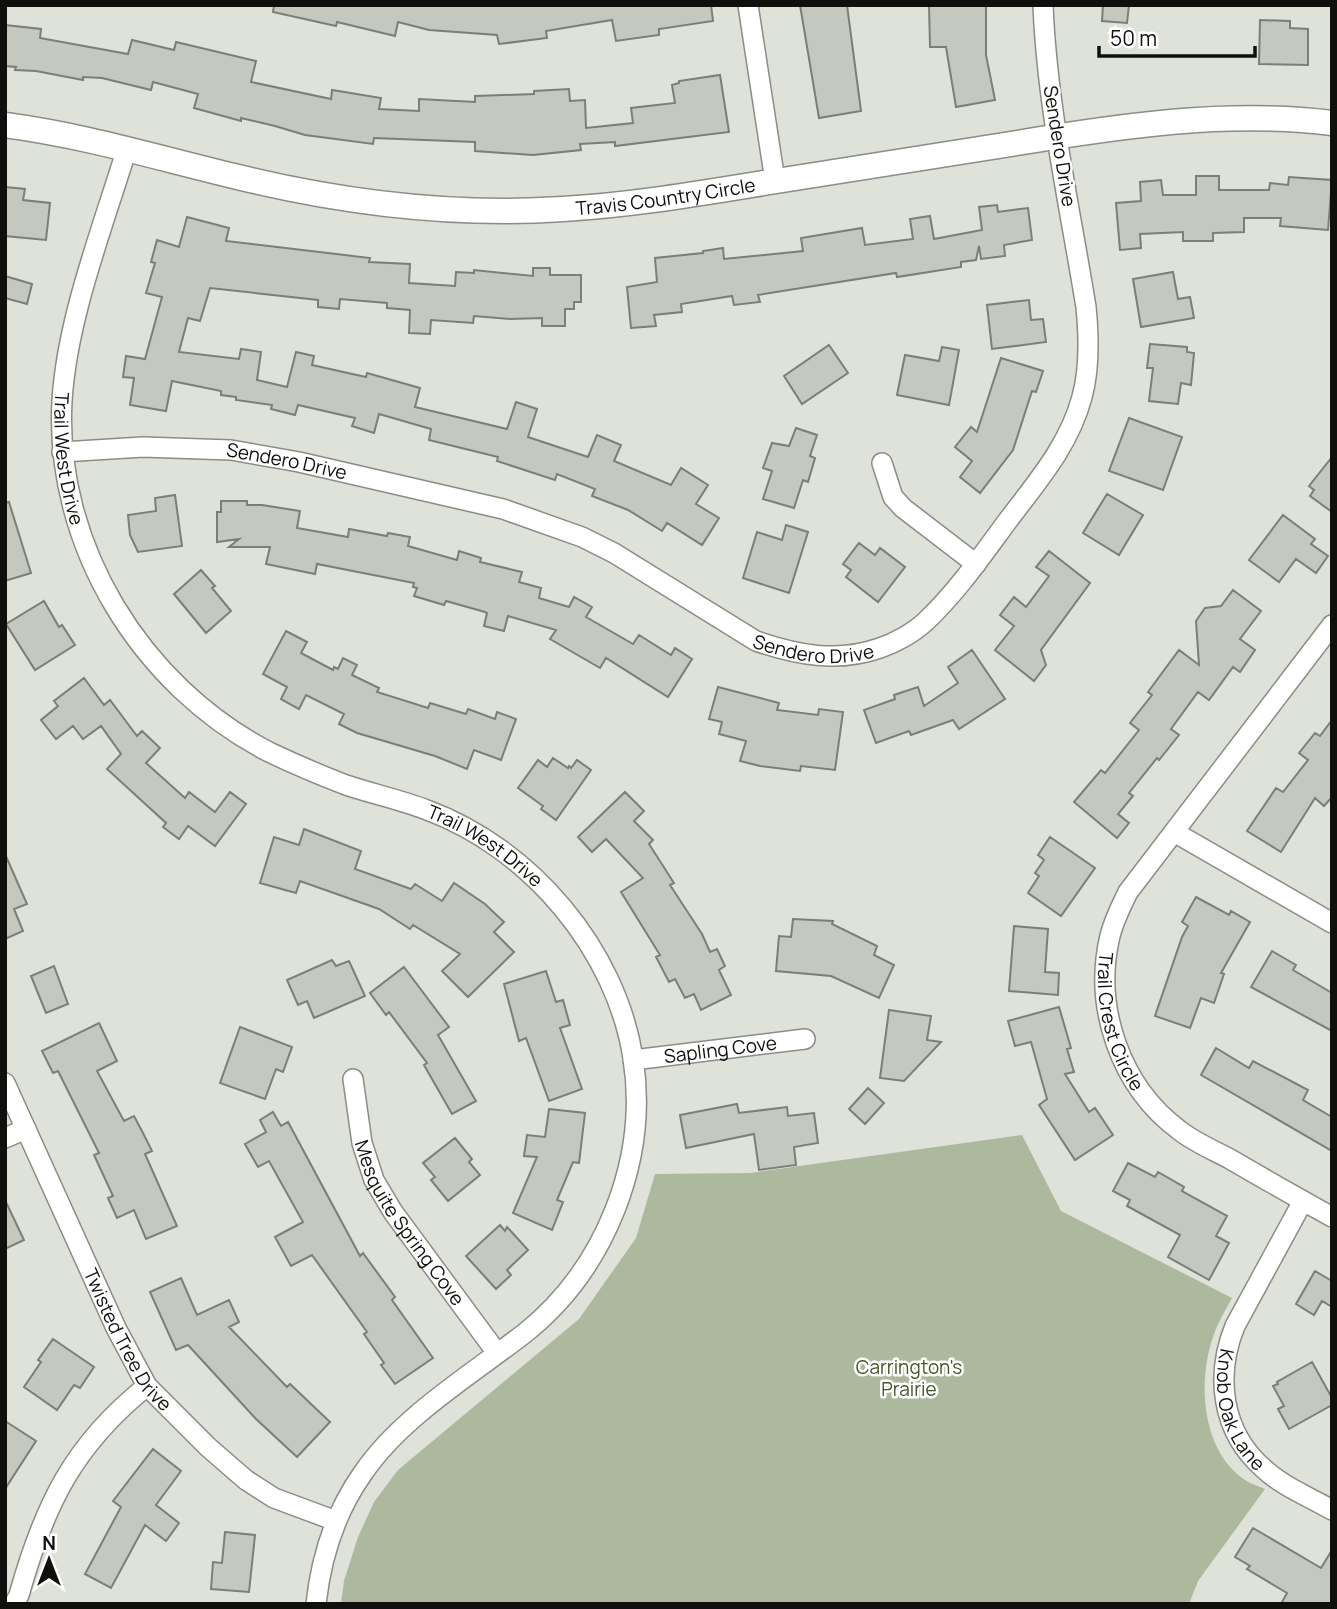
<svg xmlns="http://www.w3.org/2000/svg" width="1337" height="1609" font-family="Manrope,sans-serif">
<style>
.green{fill:#adb99c}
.building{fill:#c4c8bf;stroke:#7b7f76;stroke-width:2}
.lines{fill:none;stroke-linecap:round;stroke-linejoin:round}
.minor-casing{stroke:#8a8d85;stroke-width:22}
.tertiary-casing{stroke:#8a8d85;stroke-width:27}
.minor{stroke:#fff;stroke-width:19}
.tertiary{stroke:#fff;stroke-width:24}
.labels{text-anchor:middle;stroke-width:5;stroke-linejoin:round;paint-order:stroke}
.street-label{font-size:19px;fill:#0f100d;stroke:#fff}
.park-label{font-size:19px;fill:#465727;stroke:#fff}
</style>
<rect width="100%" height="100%" fill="#dee2d9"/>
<path class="green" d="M1022,1135L1061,1211L1232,1298C1225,1311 1217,1324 1213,1337C1197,1383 1202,1451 1245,1480C1251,1484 1259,1486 1265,1489L1198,1581L1189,1604H341L344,1581L358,1537L374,1502L398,1470L579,1319L636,1238L655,1174L750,1173Z"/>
<path class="building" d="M274,5H711L713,21L659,29V35L616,41L612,20L546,31L547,38L499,44L497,35L429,30L398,22L395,36L337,22L336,26L273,12Z
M800,5H847L861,111L819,118Z
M929,5H986V55L995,100L956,107L946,47H930Z
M1103,5H1129L1127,23L1102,21Z
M1260,20L1290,21V28L1308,29V65L1259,64Z
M5,25L41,29L40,38L128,54L132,40L174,50L176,42L256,61L251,82L331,99L332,90L381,98L379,109L419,111V99L475,102V96L534,94V91L569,89L570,101L585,100L586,128L633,123L631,108L675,103L672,85L679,83V81L720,75L729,132L615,146V142L580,144L581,150L533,155L475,151V142L374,138L373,144L305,135L275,126L241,118V121L194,108L198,94L153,82L151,90L102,78L83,77V80L36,71L15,70L16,67L5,66Z
M1196,176H1219V190H1269L1270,183L1288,185L1289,177L1332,180L1328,230L1280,226L1281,218H1244V232L1213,233V241H1183V232L1140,234L1141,248L1120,250L1116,203L1141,201L1140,182L1161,180L1163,195H1196Z
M5,187L25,189L23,200L50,203L46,240L5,236Z
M997,205L998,212L1028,208L1032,240L1004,245L1005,256L981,259L979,246L976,260L961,262V267L897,277L896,273L758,295L760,302L734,305L732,296L681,304L682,312L654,315L656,326L631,328L627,287L657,282L655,258L703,253V251L723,248L724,259L803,251L801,238L862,228L865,245L913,239L910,219L930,216L934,239L982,230L979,207Z
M187,217L229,228L226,241L370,258L369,262L410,264L409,283L455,286L456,272L474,273V270L533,276V268H550V275H581V302H574V309H565V326H542V318L510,319L474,316L473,323L431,320L430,334L409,333L410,310L387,308V303L340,299L339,309L318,307V300L210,288L200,321L188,318L179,352L239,359L241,349L261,352L257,380L287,387L296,352L314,356L312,365L366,377L367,373L420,388L415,407L507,429L516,402L537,409L528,437L588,457L597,435L621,445L614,461L671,485L681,468L708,485L696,504L719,518L702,545L667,523L662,531L628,510L592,496L595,489L557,474L555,480L497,461L498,457L429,440L431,429L379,414L374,433L352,426L355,418L298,405L295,415L271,409L272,405L236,400V397L221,395V391L172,381L166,411L130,405L134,378L123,377L126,356L145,359L162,297L146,293L155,263L151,262L157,240L179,247Z
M1173,272L1178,299L1190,297L1194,318L1141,327L1133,279Z
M5,276L32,284L27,304L5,298Z
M1029,300L1031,320L1043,319L1046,342L992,349L987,305Z
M1150,344L1187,347V352L1194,353L1191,385L1181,383L1178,404L1149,401L1153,368H1147Z
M829,345L848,373L802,404L784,376Z
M942,347L959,350L949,405L897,395L905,355L939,361Z
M1001,358L1043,371L1036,392L1032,391L1013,450L980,493L960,477L972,461L955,447L971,427L977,432Z
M1129,418L1182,437L1163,490L1109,471Z
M796,428L817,435L810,456L815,458L808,482L803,480L794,508L763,499L772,471L763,468L772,443L789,446Z
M1332,457V512L1310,496L1314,490L1309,486Z
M1107,494L1143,515L1119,555L1083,533Z
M175,495L182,546L138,552L130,535L128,515L156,511L155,498Z
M221,501H247V505H262L300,511L297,528L348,537L349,529L387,536L388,533L410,537L408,546L457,560L459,551L481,558L480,562L522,572L519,582L541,588L539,598L569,607L574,597L592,607L586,617L633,644L639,635L671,655L675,648L692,659L668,697L606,658L600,668L550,639L556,630L508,616L504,631L484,626L487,613L485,612L446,601L444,605L414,596L417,588L413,587L414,583L317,564L315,574L266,564L270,547H229L239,539L217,542V512H221Z
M9,502L31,573L5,581V503Z
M1283,515L1315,539L1311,544L1328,556L1316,573L1296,559L1279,582L1249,560Z
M786,525L808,532L789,593L743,578L757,532L782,540Z
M859,543L875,555L880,548L905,567L878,602L846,577L851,570L843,564Z
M1049,551L1090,583L1041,650L1046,665L1034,681L995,650L1014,626L1000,615L1014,597L1026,607L1049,576L1036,567Z
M201,570L215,586L212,588L231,611L206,633L174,594Z
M1233,590L1261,611L1240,639L1255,650L1240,672L1233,667L1209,700L1198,692L1171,729L1179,735L1159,760L1157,758L1129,793L1133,796L1118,814L1129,823L1117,838L1074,802L1101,770L1105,773L1139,730L1130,723L1152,695L1148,692L1179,650L1199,665L1196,621L1205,608L1221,606Z
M44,601L59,627L62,625L75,645L35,670L6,624Z
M286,631L307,642L301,653L333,670L334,667L338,669L343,658L357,665L352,675L379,688L377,692L428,708L430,703L466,714L468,709L495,719L497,712L516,719L501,760L474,750L467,769L435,756L357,733L339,724L344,714L306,695L299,709L281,699L287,687L263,674Z
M972,650L1005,699L959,729L953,720L911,735L909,731L876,743L864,710L895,699L894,695L918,687L924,706L958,683L948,667Z
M84,678L104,705L110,700L137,736L142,731L160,748L146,763L185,798L189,792L215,812L230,792L246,804L215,846L188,826L179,839L163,827L166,823L107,769L121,754L101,726L83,739L73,726L56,739L41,720L58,706L54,701Z
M718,687L779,703L777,710L818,715L819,709L843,712L835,770L801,766L800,771L760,766L740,761L746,741L719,734L722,722L709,719Z
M1332,720V797L1324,806L1315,798L1281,852L1247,831L1276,788L1283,792L1308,760L1299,753L1315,733L1320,736Z
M553,758L568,768L569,766L571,768L577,760L591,770L556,820L541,809L543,806L518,788L538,760L547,767Z
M625,792L644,811L634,821L653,840L649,844L674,883L670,885L702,934L710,952L717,949L725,966L719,970L731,995L701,1010L694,994L685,998L675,979L669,982L656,957L660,955L621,892L643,878L606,839L592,852L578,837Z
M304,829L361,851L355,869L411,889L415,884L442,901L454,883L485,904L504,922L494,932L514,952L468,997L442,971L460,954L413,925L410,929L379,909L300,881L296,893L260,883L274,837L299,845Z
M1050,837L1095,868L1061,916L1028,893L1039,876L1035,873L1044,860L1038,855Z
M5,854L27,904L14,909L23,931L5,939Z
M1196,897L1229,915L1231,911L1250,922L1221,973L1224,974L1214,1003L1201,998L1190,1028L1155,1016L1182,937L1188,926L1182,922Z
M793,919L833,921L832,924L877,946L874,955L894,965L879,998L831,976L776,971L779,936L791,937Z
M1014,926L1048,929L1045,972L1059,973L1058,995L1009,991Z
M1272,951L1296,965L1293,970L1332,993V1031L1251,987Z
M332,960L336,966L349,961L365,996L314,1018L307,1001L298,1005L287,980Z
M54,966L68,1004L46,1013L31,976Z
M404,967L449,1027L438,1035L476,1101L452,1114L424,1065L427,1063L389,1012L386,1015L370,993Z
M546,971L556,1002L563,1000L570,1025L560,1028L582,1089L549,1101L526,1038L519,1041L504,984Z
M1059,1007L1071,1048L1067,1049L1074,1072L1065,1074L1089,1112L1095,1108L1113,1135L1075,1160L1039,1105L1047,1099L1031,1042L1015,1046L1008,1021Z
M889,1010L931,1016L927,1040L941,1042L904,1081L880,1078Z
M99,1023L117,1061L97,1071L124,1121L134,1116L143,1133L152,1151L145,1154L177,1226L146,1239L134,1210L117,1218L108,1198L113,1196L94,1155L99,1153L58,1071L53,1073L42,1051Z
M240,1027L292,1047L283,1072L276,1069L265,1099L220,1083Z
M1216,1048L1249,1068L1253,1061L1308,1090L1303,1100L1332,1117V1151L1201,1075Z
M868,1088L884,1103L865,1124L849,1109Z
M737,1104L739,1113L787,1107L788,1116L814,1113L818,1143L794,1147L796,1165L759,1170L754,1134L686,1148L680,1115Z
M549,1109L585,1113L579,1163L573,1162L557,1200L563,1202L552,1230L513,1213L537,1157L524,1156L527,1135L545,1137Z
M273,1112L281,1126L288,1122L360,1256L363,1253L395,1297L392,1300L433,1358L395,1384L381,1365L384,1363L364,1334L367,1332L312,1255L291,1266L275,1237L303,1222L269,1161L258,1167L245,1144L266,1132L260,1120Z
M455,1138L472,1159L469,1162L480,1175L448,1201L431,1180L435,1177L423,1163Z
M1128,1163L1155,1177L1158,1172L1184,1187L1182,1191L1227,1216L1216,1236L1229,1243L1209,1280L1168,1257L1180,1235L1127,1206L1130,1200L1113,1191Z
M5,1200L24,1240L5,1249Z
M500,1225L505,1231L507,1227L528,1250L507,1270L511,1275L496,1289L466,1256Z
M1315,1271L1332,1281V1307L1322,1301L1314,1315L1296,1304Z
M181,1278L197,1315L229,1300L239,1322L229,1327L287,1387L290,1384L330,1422L297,1457L256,1419L188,1345L176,1350L150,1292Z
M53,1339L94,1367L80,1388L74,1385L57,1410L24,1387L41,1362L38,1360Z
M1312,1362L1332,1398V1405L1289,1429L1278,1409L1284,1406L1273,1386L1278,1384L1277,1382Z
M5,1421L36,1441L5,1489Z
M153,1449L181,1471L156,1505L179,1523L166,1541L145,1525L111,1588L85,1574L121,1507L113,1501Z
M1253,1528L1321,1568L1332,1550V1604H1281L1287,1593L1247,1569L1250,1566L1235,1557Z
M225,1532L255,1535L249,1592L211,1589L213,1562L222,1563Z"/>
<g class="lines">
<g class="minor-casing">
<g id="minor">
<path d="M748,5L775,181"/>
<path id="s1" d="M127,148C103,227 67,318 62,401C54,545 141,686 269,752C294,764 320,775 346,785C373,794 401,800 427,810C530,848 616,949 633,1058C649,1160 605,1269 525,1333C472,1374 401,1417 363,1473C336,1511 321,1558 316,1604"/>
<path id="s2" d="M62,452L143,447L231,450L299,462L503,509L582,537L614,553L756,641C797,655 837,663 880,648C895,643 913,633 925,622C956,593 981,557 1006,523C1036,483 1069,446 1082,397C1090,368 1089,337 1086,307C1070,208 1047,106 1043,5"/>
<path d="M882,463L893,497L903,508L976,564"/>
<path id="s3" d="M1332,625L1128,892C1121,906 1114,920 1110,936C1093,1007 1120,1086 1179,1130C1194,1142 1213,1150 1230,1159C1264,1179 1298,1198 1332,1217"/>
<path d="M1174,832L1332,923"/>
<path id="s4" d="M633,1060L805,1039"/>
<path id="s5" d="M353,1079L362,1143L374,1180L393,1212L497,1353"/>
<path id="s6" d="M5,1083L116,1328L147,1386L208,1447L246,1480L274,1498L336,1521"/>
<path d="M5,1138L26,1129"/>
<path id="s7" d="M1303,1201L1235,1326C1215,1375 1221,1431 1263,1468C1282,1486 1309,1497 1332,1510"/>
<path d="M14,1604L19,1595C44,1506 73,1445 147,1386"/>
</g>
</g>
<g class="tertiary-casing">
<g id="tertiary">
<path id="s8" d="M5,125C88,136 161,159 242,178C346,203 456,216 563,209C633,205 701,193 770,182C852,169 934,156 1017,143C1120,126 1226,110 1332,123"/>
</g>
</g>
<use href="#minor" class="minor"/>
<use href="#tertiary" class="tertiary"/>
</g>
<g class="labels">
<g class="street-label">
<text transform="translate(1060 146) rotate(81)" y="7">Sendero Drive</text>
<text dy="7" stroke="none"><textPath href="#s8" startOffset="670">Travis Country Circle</textPath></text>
<text dy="7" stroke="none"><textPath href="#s1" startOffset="320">Trail West Drive</textPath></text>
<text dy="7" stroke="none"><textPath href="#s2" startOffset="226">Sendero Drive</textPath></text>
<text dy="7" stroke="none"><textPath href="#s2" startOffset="793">Sendero Drive</textPath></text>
<text dy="7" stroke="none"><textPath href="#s1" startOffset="929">Trail West Drive</textPath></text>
<text dy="7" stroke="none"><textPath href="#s3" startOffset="472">Trail Crest Circle</textPath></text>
<text dy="7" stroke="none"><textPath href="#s4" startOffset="88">Sapling Cove</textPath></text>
<text dy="7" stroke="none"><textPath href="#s5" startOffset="158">Mesquite Spring Cove</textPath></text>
<text dy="7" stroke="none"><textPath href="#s6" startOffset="285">Twisted Tree Drive</textPath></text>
<text dy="7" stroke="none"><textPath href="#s7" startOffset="231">Knob Oak Lane</textPath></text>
</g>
<g class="park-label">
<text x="909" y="1374">Carrington's<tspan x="909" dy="22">Prairie</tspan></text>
</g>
</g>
<rect width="1337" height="1609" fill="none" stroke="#0f100d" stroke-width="14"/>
<g transform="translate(49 1560)" stroke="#ffffff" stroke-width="5" paint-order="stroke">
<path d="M0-5L12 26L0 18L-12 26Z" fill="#0f100d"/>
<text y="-10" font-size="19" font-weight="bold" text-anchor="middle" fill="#0f100d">N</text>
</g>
<path d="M1099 46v10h156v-10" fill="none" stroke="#0f100d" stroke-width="3.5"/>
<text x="1110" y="46" font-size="21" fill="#0f100d" stroke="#ffffff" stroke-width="5" paint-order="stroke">50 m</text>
</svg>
